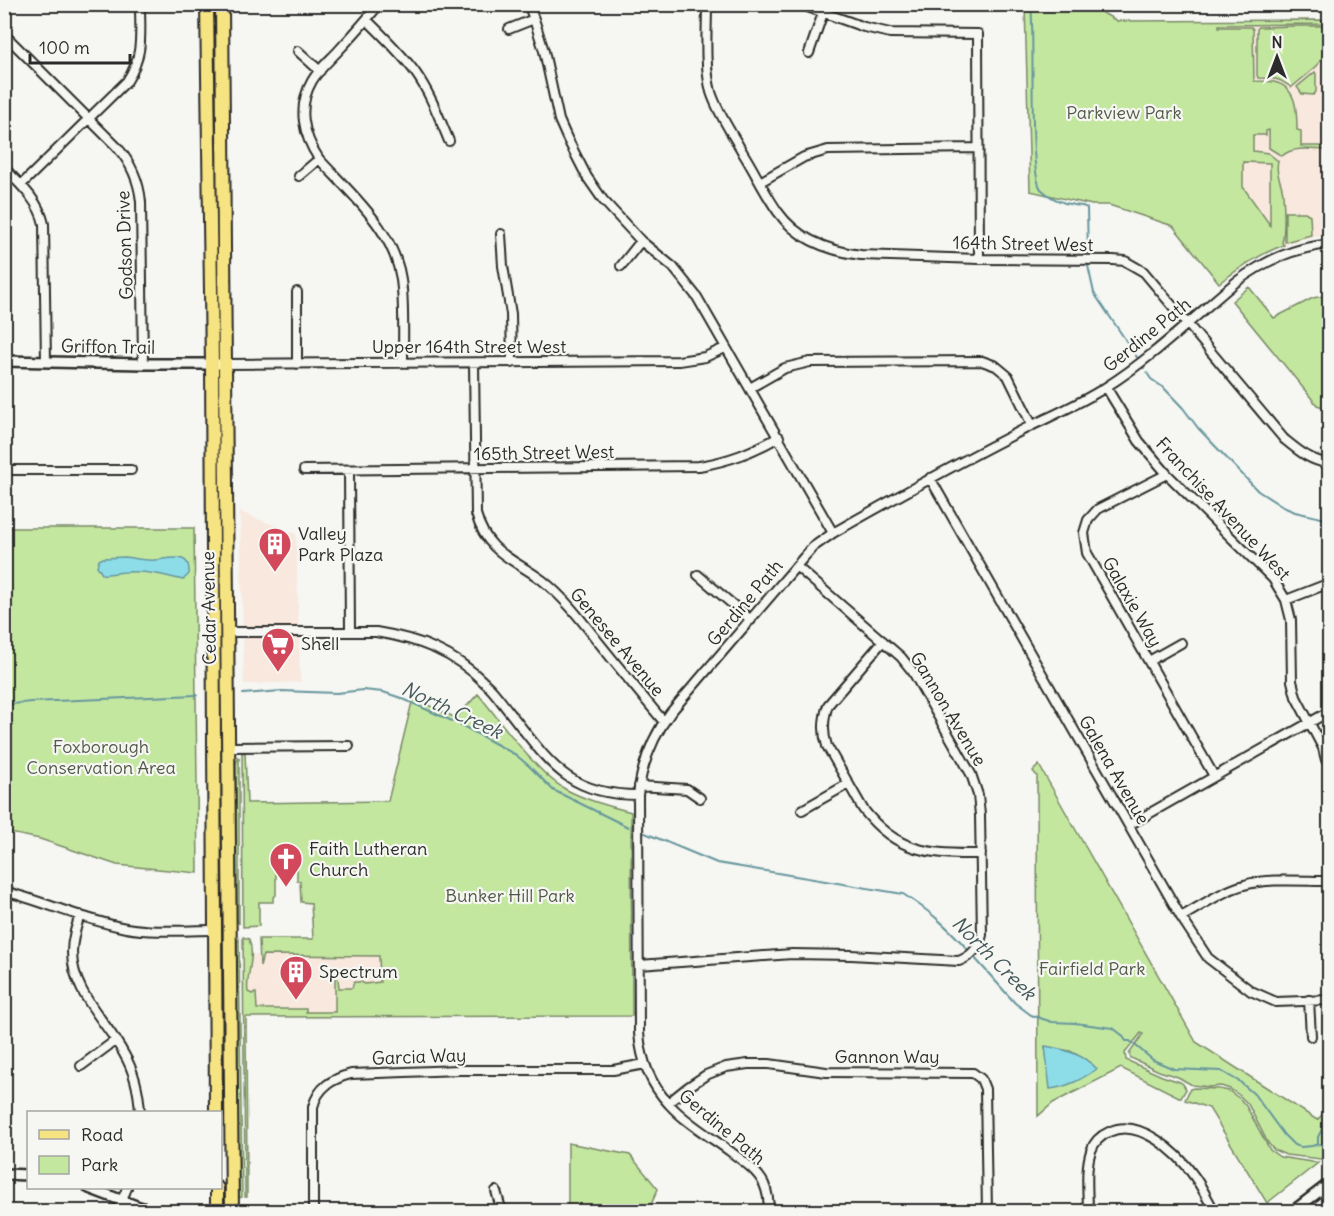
<svg xmlns="http://www.w3.org/2000/svg" width="1334" height="1216" font-family="Delius,sans-serif">
<style>
.built{fill:#f8e8dd}
.green{fill:#c4e7a0;stroke:#788966;stroke-width:1.5;fill-rule:evenodd}
.water{fill:#8ddde9;stroke:#66969d;stroke-width:1.5}
.lines{fill:none;stroke-linecap:round;stroke-linejoin:round}
.stream{stroke:#66969d;stroke-width:2}
.minor-casing{stroke:#2b2b2b;stroke-width:12}
.tertiary-casing{stroke:#2b2b2b;stroke-width:14}
.primary-casing{stroke:#2b2b2b;stroke-width:16}
.minor{stroke:#f6f6f2;stroke-width:8}
.tertiary{stroke:#f6f6f2;stroke-width:9}
.primary{stroke:#f6e381;stroke-width:12}
.labels{text-anchor:middle;stroke-width:4.5;stroke-linejoin:round;paint-order:stroke}
.park-label{font-size:18px;fill:#515a48;stroke:#f6f6f2}
.street-label{font-size:18px;fill:#2b2b2b;stroke:#f6f6f2}
.poi-label{font-size:18px;fill:#2b2b2b;stroke:#f6f6f2;text-anchor:start}
.water-label{font-size:20px;font-style:italic;fill:#44585a;stroke:#f6f6f2}
</style>
<rect width="100%" height="100%" fill="#f6f6f2"/>
<filter id="ink" filterUnits="userSpaceOnUse"><feTurbulence type="fractalNoise" baseFrequency=".0167" numOctaves="2"/><feDisplacementMap in="SourceGraphic" scale="12" xChannelSelector="R" yChannelSelector="G"/><feConvolveMatrix kernelMatrix="1 2 1 2 8 2 1 2 1" color-interpolation-filters="sRGB"/></filter>
<g filter="url(#ink)">
<path class="built" d="M1329,20V235L1302,239L1284,245L1220,154L1219,21Z
M240,512L296,534L300,682L244,684Z
M245,955L390,956L391,1017H246Z"/>
<path class="green" d="M213,5H215L217,46L219,239H217L214,204Z
M1025,5H1100L1101,12L1117,21L1329,20V24L1219,25V27H1251L1253,29L1254,81C1260,81 1267,81 1274,82C1297,87 1297,111 1297,130L1301,131V146H1329V150C1315,150 1294,145 1282,156L1269,148V130L1266,131V135H1253V151L1268,153L1278,161C1275,175 1282,181 1283,194C1284,208 1285,231 1282,243L1284,245C1259,254 1240,268 1219,283L1173,226L1109,205H1092L1030,191ZM1243,162L1270,163V225L1243,187Z
M1296,26H1329V46L1317,66L1292,87C1288,86 1284,82 1279,80C1272,78 1265,78 1258,78L1257,75V29L1259,27Z
M1315,72L1316,74V92L1313,95L1302,94L1297,87Z
M1285,212H1305L1310,215L1311,235L1285,242Z
M1249,287L1274,318L1313,298L1329,295V409L1317,405L1232,301Z
M4,528H194L198,873L117,865L40,839L5,832Z
M217,639H222L225,1045H221Z
M478,694C501,721 535,772 565,789C585,800 609,806 631,812L632,1016L246,1017L247,1197H245L243,937L249,939C256,957 245,978 248,992L252,994L256,993L257,1009H306V1012H335V976L338,979L339,988H352L354,982H361L365,984L380,982L379,956L263,955L260,966L259,939H313L311,903L301,902L300,881H297V869H276V895L273,898V902H259V926L243,927L242,753L245,752L247,803L388,801L413,698L456,718Z
M238,757L239,758V924L237,920L236,764Z
M1039,765L1196,1042L1317,1120L1329,1108V1160L1286,1155L1274,1150L1268,1143L1248,1104L1239,1095L1230,1089L1221,1086L1209,1087L1192,1085L1178,1077L1159,1071L1131,1058L1129,1054L1143,1034L1141,1033L1125,1053L1126,1060L1162,1076L1180,1082L1183,1084L1186,1089L1181,1098L1121,1068L1053,1103L1038,1116L1037,776L1033,771ZM1045,1047L1070,1051L1090,1062L1048,1065Z
M239,939L242,1197L239,1198L237,942Z
M1190,1089L1194,1088L1219,1089L1229,1091L1240,1099L1246,1106L1270,1150L1280,1157L1318,1163L1267,1203L1209,1108L1185,1100Z
M568,1143L630,1155L658,1189L648,1211H506L507,1205L568,1209Z"/>
<path class="water" d="M125,557C135,558 145,561 155,560C170,559 191,551 189,574L183,580C164,575 147,571 126,572C118,572 111,575 102,574L97,566L99,560L103,558Z
M1045,1046C1064,1049 1083,1054 1097,1069C1082,1079 1068,1087 1050,1089Z"/>
<g class="lines">
<path class="stream" d="M1031,4C1035,35 1028,174 1041,189C1051,199 1061,203 1074,205C1079,206 1082,205 1087,208L1088,254
M1088,266L1094,293L1133,351
M1135,355L1137,357
M1143,368H1144
M1147,373L1151,379L1164,388L1183,408L1198,428L1258,491L1283,507L1295,512L1330,520
M243,694L281,691L337,693L363,690L383,692L401,698L461,725L516,755L529,766L553,790L628,827
M4,708L12,704L31,702L197,695
M632,829H633
M645,833L717,863L903,894C930,911 948,927 969,951
M973,956L1015,1003L1031,1015L1052,1022L1075,1023L1113,1028L1122,1035L1126,1041H1130L1153,1060L1174,1069L1221,1071L1240,1082L1254,1094L1284,1135L1294,1145L1301,1147L1312,1146L1318,1144L1330,1145
M1318,1144V1137L1330,1114"/>
<g class="minor-casing">
<path id="minor" d="M379,4C366,21 353,35 339,50C330,60 319,69 312,81C297,107 303,135 319,159C354,197 399,234 402,289C404,314 403,339 403,363
M528,4L534,19L544,51L559,120L567,138L587,177L603,200L641,241L673,267L697,297L833,533
M707,4C707,33 704,64 711,92C718,114 732,133 743,153C755,172 765,194 778,212C797,239 830,251 861,255L979,259L1113,260L1125,261L1144,272L1284,439C1300,452 1309,460 1330,464
M799,4L864,27L890,33L978,34L979,259
M367,20C384,37 401,53 415,72C430,93 439,117 449,141
M509,29L534,19
M4,34L117,147C131,163 139,180 141,202L143,364
M298,51L320,71
M809,53L823,13
M4,168C21,185 39,201 44,224L46,362
M299,176L319,159
M760,182L804,157L828,150L978,148
M21,185L127,81C144,55 140,34 140,4
M501,234L503,266L511,314L512,363
M621,266L641,241
M297,292V364
M474,363L476,514C487,553 512,558 542,580C565,598 582,621 600,644C621,670 642,696 664,722
M224,364L679,361L705,357L725,348
M1106,387L1139,441L1167,474L1273,579L1286,600L1291,620L1292,681L1296,697L1323,748L1326,760
M750,388L785,368L810,362L982,361L996,366L1008,376L1032,425
M4,470H131
M304,470L699,466C730,461 752,452 779,437
M349,470L350,631
M1167,474L1098,509L1088,520L1084,533L1087,553L1214,776
M930,478L1181,917L1208,958L1251,991L1276,1002L1330,1000
M698,575L751,620
M1286,600L1322,586
M227,632H376C419,639 454,652 486,684C494,691 500,700 507,709C548,760 565,795 638,795
M883,641L828,705C823,719 822,731 827,746L863,809C897,853 929,854 981,854
M1149,661L1181,643
M228,747L349,746
M639,786L687,789L700,798
M802,810L848,784
M1129,825L1330,711
M4,891C45,902 84,920 126,928C155,933 185,930 215,930
M80,915C76,927 72,939 72,952C72,993 106,1020 124,1054C134,1071 139,1093 140,1112
M1181,917C1201,906 1222,891 1244,885C1268,878 1302,881 1328,881
M639,965L792,954L851,955L959,961C972,956 979,948 982,935L980,815L978,795L971,774L913,672L901,657L796,566
M1309,1000L1311,1036
M81,1066L116,1040
M668,1103L688,1087L706,1075L726,1067L748,1064H769L826,1072L973,1073L981,1079L985,1089L987,1212
M496,1191L502,1212
M117,1212L127,1188
M313,1212V1107C318,1087 332,1079 351,1074L459,1070H613L645,1064
M769,1212C769,1202 768,1193 764,1184C757,1170 743,1161 731,1152C711,1137 686,1123 669,1104C650,1084 641,1059 639,1033L638,795C642,763 652,737 671,712L804,557L813,547L833,533C891,500 949,468 1009,437C1041,420 1075,407 1106,387C1151,359 1195,316 1236,282C1266,260 1293,248 1330,244
M1088,1212C1088,1193 1085,1168 1091,1151C1094,1142 1100,1136 1109,1132C1139,1117 1178,1153 1194,1176C1202,1187 1208,1200 1215,1212"/>
</g>
<g class="tertiary-casing">
<path id="tertiary" d="M4,361L143,364H218
M4,1174L28,1175
M89,1188L139,1207L157,1212
M1292,1212L1330,1183"/>
</g>
<g class="primary-casing">
<path id="primary" d="M207,4L212,364L216,1112
M222,4L232,1212
M217,1188V1212"/>
</g>
<use href="#minor" class="minor"/>
<use href="#tertiary" class="tertiary"/>
<use href="#primary" class="primary"/>
</g>
</g>
<defs>
<g id="building-pin" transform="scale(1.725)"><path d="M0 17L-7.5 6A9.5 9.5 0 1 1 7.5 6Z" fill="#d1495b" stroke="#f6f6f2"/><path d="M-4-6H4V6H1V3H-1V6H-4ZM-2.5-4.3h1.7v1.8h-1.7ZM.8-4.3h1.7v1.8H.8ZM-2.5-1h1.7V.8h-1.7ZM.8-1h1.7V.8H.8Z" fill="#fff"/></g>
<g id="supermarket-pin" transform="scale(1.725)"><path d="M0 17L-7.5 6A9.5 9.5 0 1 1 7.5 6Z" fill="#d1495b" stroke="#f6f6f2"/><path d="M-6-5.5h2.5l.6 2H6L4.5 2H-2.5L-4.4-4H-6ZM-1.5 3.2a1.3 1.3 0 1 0 .1 0ZM3 3.2a1.3 1.3 0 1 0 .1 0Z" fill="#fff"/></g>
<g id="church-pin" transform="scale(1.725)"><path d="M0 17L-7.5 6A9.5 9.5 0 1 1 7.5 6Z" fill="#d1495b" stroke="#f6f6f2"/><path d="M-1.2-6h2.4v3.5h3.3v2.4h-3.3V6h-2.4V-.1h-3.3v-2.4h3.3Z" fill="#fff"/></g>
</defs>
<g fill-rule="evenodd">
<use href="#building-pin" x="275" y="544"/>
<use href="#supermarket-pin" x="278" y="644"/>
<use href="#church-pin" x="286" y="859"/>
<use href="#building-pin" x="296" y="972"/>
</g>
<g class="labels">
<g class="park-label">
<text x="1124" y="119">Parkview Park</text>
<text x="101" y="753">Foxborough<tspan x="101" dy="21">Conservation Area</tspan></text>
<text x="510" y="902">Bunker Hill Park</text>
<text x="1092" y="975">Fairfield Park</text>
</g>
<g class="street-label">
<text transform="translate(1023 244) rotate(1)" y="6">164th Street West</text>
<text transform="translate(125 245) rotate(-92)" y="6">Godson Drive</text>
<text transform="translate(1147 335) rotate(-39)" y="6">Gerdine Path</text>
<text transform="translate(108 347) rotate(1)" y="6">Griffon Trail</text>
<text x="469" y="353">Upper 164th Street West</text>
<text transform="translate(544 453) rotate(-1)" y="6">165th Street West</text>
<text transform="translate(1223 509) rotate(47)" y="6">Franchise Avenue West</text>
<text transform="translate(1132 602) rotate(60)" y="6">Galaxie Way</text>
<text transform="translate(745 603) rotate(-50)" y="6">Gerdine Path</text>
<text transform="translate(209 608) rotate(-91)" y="6">Cedar Avenue</text>
<text transform="translate(617 642) rotate(50)" y="6">Genesee Avenue</text>
<text transform="translate(948 709) rotate(59)" y="6">Gannon Avenue</text>
<text transform="translate(1114 770) rotate(60)" y="6">Galena Avenue</text>
<text transform="translate(419 1057) rotate(-2)" y="6">Garcia Way</text>
<text x="887" y="1063">Gannon Way</text>
<text transform="translate(722 1127) rotate(40)" y="6">Gerdine Path</text>
</g>
<g class="poi-label">
<text x="298" y="540">Valley<tspan x="298" dy="21">Park Plaza</tspan></text>
<text x="301" y="650">Shell</text>
<text x="309" y="855">Faith Lutheran<tspan x="309" dy="21">Church</tspan></text>
<text x="319" y="978">Spectrum</text>
</g>
<g class="water-label">
<text transform="translate(452 710) rotate(25)" y="7">North Creek</text>
<text transform="translate(994 958) rotate(45)" y="7">North Creek</text>
</g>
</g>
<rect width="1334" height="1216" fill="none" stroke="#f6f6f2" stroke-width="24"/>
<rect x="12" y="12" width="1310" height="1192" fill="none" stroke="#2b2b2b" stroke-width="2" filter="url(#ink)"/>
<rect x="27" y="1111" width="195" height="78" fill="#f6f6f2" stroke="#a5a5a2" stroke-width="1.5"/>
<rect x="39" y="1130" width="30" height="9" fill="#f6e381" stroke="#a5a5a2" stroke-width="1.5"/>
<text x="81" y="1141" font-size="18" fill="#2b2b2b">Road</text>
<rect x="39" y="1156" width="30" height="18" fill="#c4e7a0" stroke="#a5a5a2" stroke-width="1.5"/>
<text x="81" y="1171" font-size="18" fill="#2b2b2b">Park</text>
<g transform="translate(1277 57)" stroke="#f6f6f2" stroke-width="4.5" paint-order="stroke">
<path d="M0-4.5L10 22L0 15L-10 22Z" fill="#2b2b2b"/>
<text y="-9" font-size="16" font-weight="bold" text-anchor="middle" fill="#2b2b2b">N</text>
</g>
<path d="M30 54v9h100v-9" fill="none" stroke="#2b2b2b" stroke-width="3"/>
<text x="39" y="54" font-size="18" fill="#2b2b2b" stroke="#f6f6f2" stroke-width="4.5" paint-order="stroke">100 m</text>
</svg>
